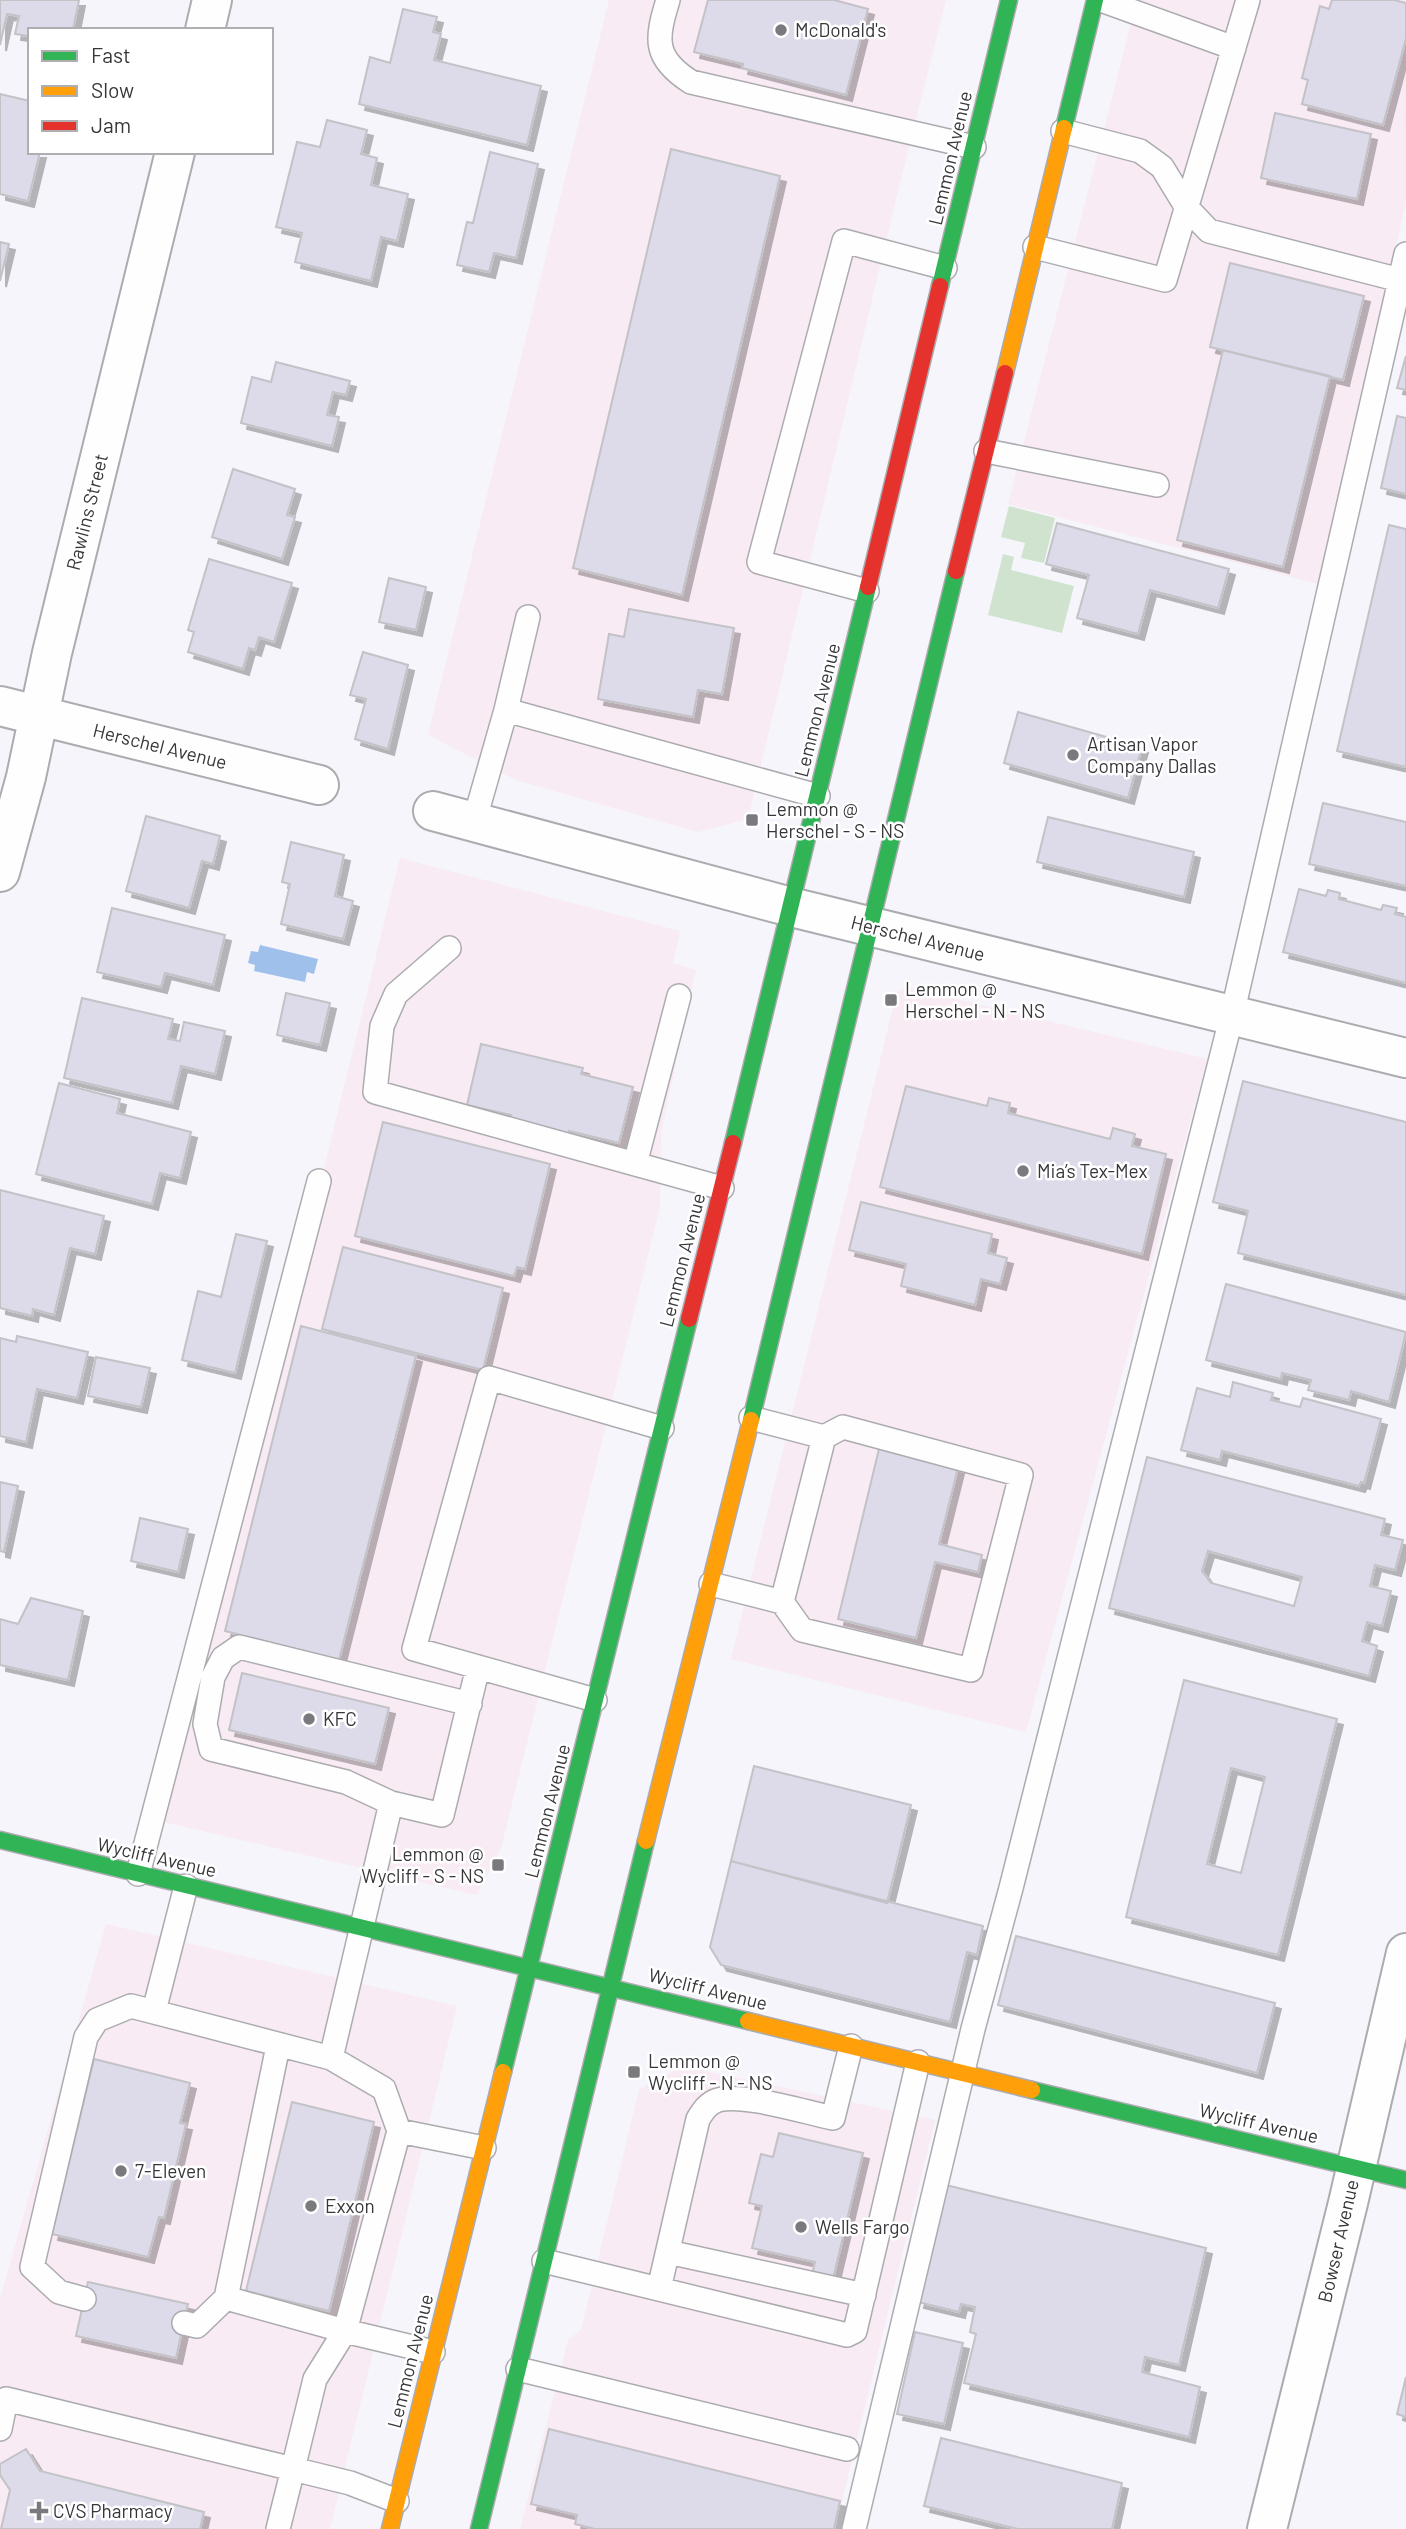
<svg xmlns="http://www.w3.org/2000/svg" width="1406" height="2529" font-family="Barlow,sans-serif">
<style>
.commercial{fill:#f8ebf3}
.green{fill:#d0e3cf}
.water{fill:#a0c0ec}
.building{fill:#dddaea;stroke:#c3c2c7;stroke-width:2;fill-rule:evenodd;filter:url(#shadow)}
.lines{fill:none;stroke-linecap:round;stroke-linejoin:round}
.lane-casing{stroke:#acabb0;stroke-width:26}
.street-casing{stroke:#acabb0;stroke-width:42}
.fast-casing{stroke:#acabb0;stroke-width:19}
.slow-casing{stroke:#acabb0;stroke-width:19}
.jam-casing{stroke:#acabb0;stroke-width:19}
.lane{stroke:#fefefe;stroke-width:23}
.street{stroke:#fefefe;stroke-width:38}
.fast{stroke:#30b455;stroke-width:16}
.slow{stroke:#ff9f0a;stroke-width:16}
.jam{stroke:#e5322d;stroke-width:16}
.poi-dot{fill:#7a7a7e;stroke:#fff;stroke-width:2.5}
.labels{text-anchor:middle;stroke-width:5;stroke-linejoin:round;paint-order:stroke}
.poi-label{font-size:19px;fill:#37373b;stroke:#fff;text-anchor:start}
.street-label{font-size:19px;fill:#37373b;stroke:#fff}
</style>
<defs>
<filter id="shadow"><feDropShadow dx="6" dy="6" stdDeviation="0" flood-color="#0004"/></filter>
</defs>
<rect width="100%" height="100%" fill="#f5f5fb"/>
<path class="commercial" d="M609,0H946L898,191L748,819L698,832L516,780L428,735Z
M1137,0H1406V200L1322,585L1008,504Z
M400,858L680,931L673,963L696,970L661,1133L660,1207L501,1848L477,1895L164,1822Z
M906,987L1207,1059L1026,1732L731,1659L897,992Z
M106,1924L457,2006L330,2529H0V2299Z
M682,2066L935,2120L835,2529H520L568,2340L581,2330L639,2090Z"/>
<path class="green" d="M1009,506L1055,518L1044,563L1021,558L1025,543L1001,537Z
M1003,554L1014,557L1011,570L1074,586L1062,633L988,615Z"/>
<path class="water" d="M260,945L318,959L314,974L307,972L305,982L254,971L255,965L248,963L251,951L258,952Z"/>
<path class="building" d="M0,0H79L73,30H30V36L15,34L19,16L7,14L0,45Z
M708,0H834L868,9L846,95L742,68L743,64L694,52Z
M1332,0H1394L1406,3V38L1383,125L1302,104L1308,80L1302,78L1320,6L1329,9Z
M403,9L437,17L433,32L441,34L434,60L541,86L527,145L359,104L370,57L390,63Z
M0,94L30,101V152H40L28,201L0,194Z
M1275,113L1371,134L1357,199L1261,178Z
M327,120L367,130L361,154L377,158L371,185L408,194L397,241L381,237L371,281L295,262L302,233L276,227L297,142L320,147Z
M671,149L780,176L682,595L573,568Z
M490,152L538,164L516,258L494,253L489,272L457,265L467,222L473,223Z
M0,242L9,244L0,281Z
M1230,263L1364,296L1343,380L1210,347Z
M1223,350L1330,376L1283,567L1177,540Z
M1406,356V390L1397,388Z
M276,362L350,381L346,395L333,392L327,415L339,417L332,446L241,423L252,377L271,382Z
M1397,416L1406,418V494L1381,488Z
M233,469L295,489L287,515L295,517L282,559L212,537Z
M1057,523L1229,569L1218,608L1150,590L1138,634L1077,618L1089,575L1046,564Z
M1389,525L1406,529V767L1337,751Z
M209,559L292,583L274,642L259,637L255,650L249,648L243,669L188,652L194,632L188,630Z
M389,578L426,587L416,630L379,622Z
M629,609L734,628L722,694L698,690L693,717L598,699L609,634L624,637Z
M363,652L408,665L388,749L355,739L366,699L350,695Z
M1018,712L1142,747L1128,798L1004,763Z
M1323,803L1406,822V886L1309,864Z
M146,816L220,836L213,864L202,861L189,908L126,891Z
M1048,817L1194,852L1184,897L1037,862Z
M291,842L344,855L335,896L353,901L343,939L281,924L290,884L282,882Z
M1299,889L1326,896L1328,890L1340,893L1339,899L1381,910L1383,905L1397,908L1395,914L1406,917V983L1283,952Z
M112,908L225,935L213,985L165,973L161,987L97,972Z
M286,993L330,1003L320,1045L277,1035Z
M82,998L173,1019L168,1039L180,1041L184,1022L225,1031L215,1074L181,1066L172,1103L64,1078Z
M481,1044L583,1068L581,1074L633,1087L619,1143L569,1131L568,1139L509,1125L511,1115L467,1105Z
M1243,1081L1406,1122V1295L1238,1253L1248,1211L1213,1202Z
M59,1083L120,1099L117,1113L191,1132L180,1178L160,1173L152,1204L36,1174Z
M906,1086L987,1106L989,1098L1010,1103L1008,1113L1110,1139L1113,1128L1135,1134L1132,1146L1166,1154L1142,1254L880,1187Z
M383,1122L550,1164L525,1269L517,1267L514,1276L355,1236Z
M0,1190L104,1216L95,1254L70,1248L54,1315L33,1309L32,1316L0,1308Z
M861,1202L992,1234L988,1253L1007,1258L1000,1284L981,1279L975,1305L901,1286L906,1264L849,1250Z
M236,1234L267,1241L235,1373L182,1360L198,1291L221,1297Z
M343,1247L503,1288L483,1370L322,1329Z
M1226,1284L1406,1332L1389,1402L1351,1391L1349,1400L1308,1390L1311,1380L1282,1373L1281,1379L1206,1360Z
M301,1326L416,1356L339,1660L225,1631Z
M17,1336L88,1352L77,1398L37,1389L26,1442L0,1436V1338L16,1342Z
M96,1357L150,1368L141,1407L88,1396Z
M1233,1382L1273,1393L1271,1400L1300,1407L1303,1398L1381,1419L1364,1483L1361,1482L1359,1486L1222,1451L1220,1460L1181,1450L1197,1388L1230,1397Z
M879,1449L958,1468L939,1544L982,1555L978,1572L935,1562L916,1638L838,1619Z
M1147,1457L1385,1519L1381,1535L1403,1540L1395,1570L1375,1565L1370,1586L1391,1591L1382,1626L1367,1622L1362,1641L1377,1646L1369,1676L1109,1608ZM1208,1551L1302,1577L1294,1606L1211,1583L1202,1571Z
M0,1482L18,1486L4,1552L0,1551Z
M140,1518L188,1529L178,1572L131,1561Z
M31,1598L83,1611L68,1680L0,1665V1619L18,1624Z
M242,1673L389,1708L375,1764L229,1730Z
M1184,1680L1337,1719L1278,1955L1126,1917ZM1231,1768L1265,1777L1241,1873L1207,1864Z
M754,1766L911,1805L887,1903L731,1861Z
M731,1861L983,1926L977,1955L967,1952L950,2022L721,1965L710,1947Z
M1016,1936L1275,2003L1257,2073L998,2005Z
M94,2059L190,2083L180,2123L186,2124L164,2218L159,2217L148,2257L52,2234Z
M292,2102L374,2122L329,2311L246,2291Z
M779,2133L863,2153L832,2283L811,2278L815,2262L752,2248L762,2206L749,2203L761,2154L773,2157Z
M946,2185L1206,2248L1179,2365L1145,2357L1142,2372L1200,2387L1189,2437L964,2383L976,2334L970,2332L975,2307L961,2304L959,2312L918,2302Z
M88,2282L188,2304L176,2358L76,2336Z
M915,2332L963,2343L944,2424L897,2414Z
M1406,2377V2417L1397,2414Z
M549,2429L840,2501L834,2529H595L575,2524L577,2515L531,2504Z
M941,2438L1122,2483L1112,2529H1018L924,2506Z
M26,2449L40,2471L204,2512L200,2529H1L10,2490L0,2475V2464Z"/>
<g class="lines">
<g class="lane-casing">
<path id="lane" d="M668,0C656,39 653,58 691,82L974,147
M1101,0L1234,48
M1063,131L1140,151L1162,167L1187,208L1209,231L1400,280
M1035,247L1165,280L1248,0
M986,451L1157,485
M867,591L759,562L844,241L945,268
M506,710L528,617
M474,822L506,710L818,796
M449,948L396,994L382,1026L375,1092L722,1188
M635,1164L679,996
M751,1418L824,1437
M711,1584L782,1602L824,1437L843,1427L1021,1475L971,1670L802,1630L782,1602
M595,1700L414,1649L489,1378L662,1428
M391,1803L346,1782L211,1749L205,1724L213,1677L223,1658L239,1647L470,1704
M138,1874L319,1181
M154,2011L186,1886
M278,2046L226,2298L345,2331L433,2352
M331,2058L391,1803L442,1815L478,1667
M668,2252L864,2295
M544,2261L847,2335L855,2331L918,2062
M659,2289L698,2119C703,2111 708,2103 718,2100C744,2093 804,2112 833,2118L851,2046
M84,2299L59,2292L32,2267L86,2037L97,2020L131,2006L331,2058L384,2089L399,2131L484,2148
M184,2323L197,2326L226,2298
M518,2369L847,2449
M0,2429L6,2399L293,2469L278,2529
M397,2501L350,2483L293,2469L315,2379L345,2331L399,2131
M854,2529L973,2029L1011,1888L1232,1015L1406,254"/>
</g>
<g class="street-casing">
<path id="street" d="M205,30L212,0
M0,706L319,785
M433,811L791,907L1406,1058
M0,872L26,777L52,653L175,152
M1267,2529L1348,2203L1406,1953"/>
</g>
<g class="fast-casing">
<path id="fast" d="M1064,128L1095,0
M940,286L1009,0
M733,1143L868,587
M751,1420L956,571
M0,1840L748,2021
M503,2072L689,1319
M1032,2090L1406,2180
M479,2529L646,1841"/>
</g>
<g class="slow-casing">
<path id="slow" d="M1005,373L1064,128
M646,1841L751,1420
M748,2021L1032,2090
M390,2529L503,2072"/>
</g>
<g class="jam-casing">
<path id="jam" d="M956,571L1005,373
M868,587L940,286
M689,1319L733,1143"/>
</g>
<use href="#lane" class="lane"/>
<use href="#street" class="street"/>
<use href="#fast" class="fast"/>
<use href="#slow" class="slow"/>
<use href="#jam" class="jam"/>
</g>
<g class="poi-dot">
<circle cx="781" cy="30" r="7"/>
<circle cx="1073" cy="755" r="7"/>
<rect x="745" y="813" width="14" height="14" rx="3.5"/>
<rect x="884" y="993" width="14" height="14" rx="3.5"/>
<circle cx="1023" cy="1171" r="7"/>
<circle cx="309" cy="1719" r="7"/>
<rect x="491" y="1858" width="14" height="14" rx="3.5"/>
<rect x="627" y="2065" width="14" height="14" rx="3.5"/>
<circle cx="121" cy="2171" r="7"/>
<circle cx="311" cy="2206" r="7"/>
<circle cx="801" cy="2227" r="7"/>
<path d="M35.5 2500.5h7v7h7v7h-7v7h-7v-7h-7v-7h7z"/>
</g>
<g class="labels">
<g class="poi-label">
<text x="795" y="37">McDonald's</text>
<text x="1087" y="751">Artisan Vapor<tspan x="1087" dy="22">Company Dallas</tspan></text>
<text x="766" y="816">Lemmon @<tspan x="766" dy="22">Herschel - S - NS</tspan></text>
<text x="905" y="996">Lemmon @<tspan x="905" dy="22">Herschel - N - NS</tspan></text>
<text x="1037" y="1178">Mia’s Tex-Mex</text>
<text x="323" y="1726">KFC</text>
<text x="484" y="1861" text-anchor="end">Lemmon @<tspan x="484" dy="22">Wycliff - S - NS</tspan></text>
<text x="648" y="2068">Lemmon @<tspan x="648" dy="22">Wycliff - N - NS</tspan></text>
<text x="135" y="2178">7-Eleven</text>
<text x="325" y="2213">Exxon</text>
<text x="815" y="2234">Wells Fargo</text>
<text x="53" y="2518">CVS Pharmacy</text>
</g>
<g class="street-label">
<text transform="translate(950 158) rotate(-77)" y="7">Lemmon Avenue</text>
<text transform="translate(87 512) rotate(-76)" y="7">Rawlins Street</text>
<text transform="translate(817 710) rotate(-76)" y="7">Lemmon Avenue</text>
<text transform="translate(160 746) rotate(14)" y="7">Herschel Avenue</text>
<text transform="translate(918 938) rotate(14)" y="7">Herschel Avenue</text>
<text transform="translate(682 1260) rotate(-76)" y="7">Lemmon Avenue</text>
<text transform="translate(547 1811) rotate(-76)" y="7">Lemmon Avenue</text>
<text transform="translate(157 1857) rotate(13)" y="7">Wycliff Avenue</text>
<text transform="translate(708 1989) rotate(14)" y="7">Wycliff Avenue</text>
<text transform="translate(1259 2123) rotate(13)" y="7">Wycliff Avenue</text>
<text transform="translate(1338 2241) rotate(-77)" y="7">Bowser Avenue</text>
<text transform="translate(410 2361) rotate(-76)" y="7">Lemmon Avenue</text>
</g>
</g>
<rect x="28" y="28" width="245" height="126" fill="#ffffff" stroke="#afafb1" stroke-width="2"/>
<rect x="42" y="51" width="35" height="10" fill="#30b455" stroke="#afafb1" stroke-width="2"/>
<text x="91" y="63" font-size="21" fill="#37373b">Fast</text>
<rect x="42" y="86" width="35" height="10" fill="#ff9f0a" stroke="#afafb1" stroke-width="2"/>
<text x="91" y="98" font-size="21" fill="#37373b">Slow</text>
<rect x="42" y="121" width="35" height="10" fill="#e5322d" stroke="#afafb1" stroke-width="2"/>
<text x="91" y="133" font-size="21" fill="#37373b">Jam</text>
</svg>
